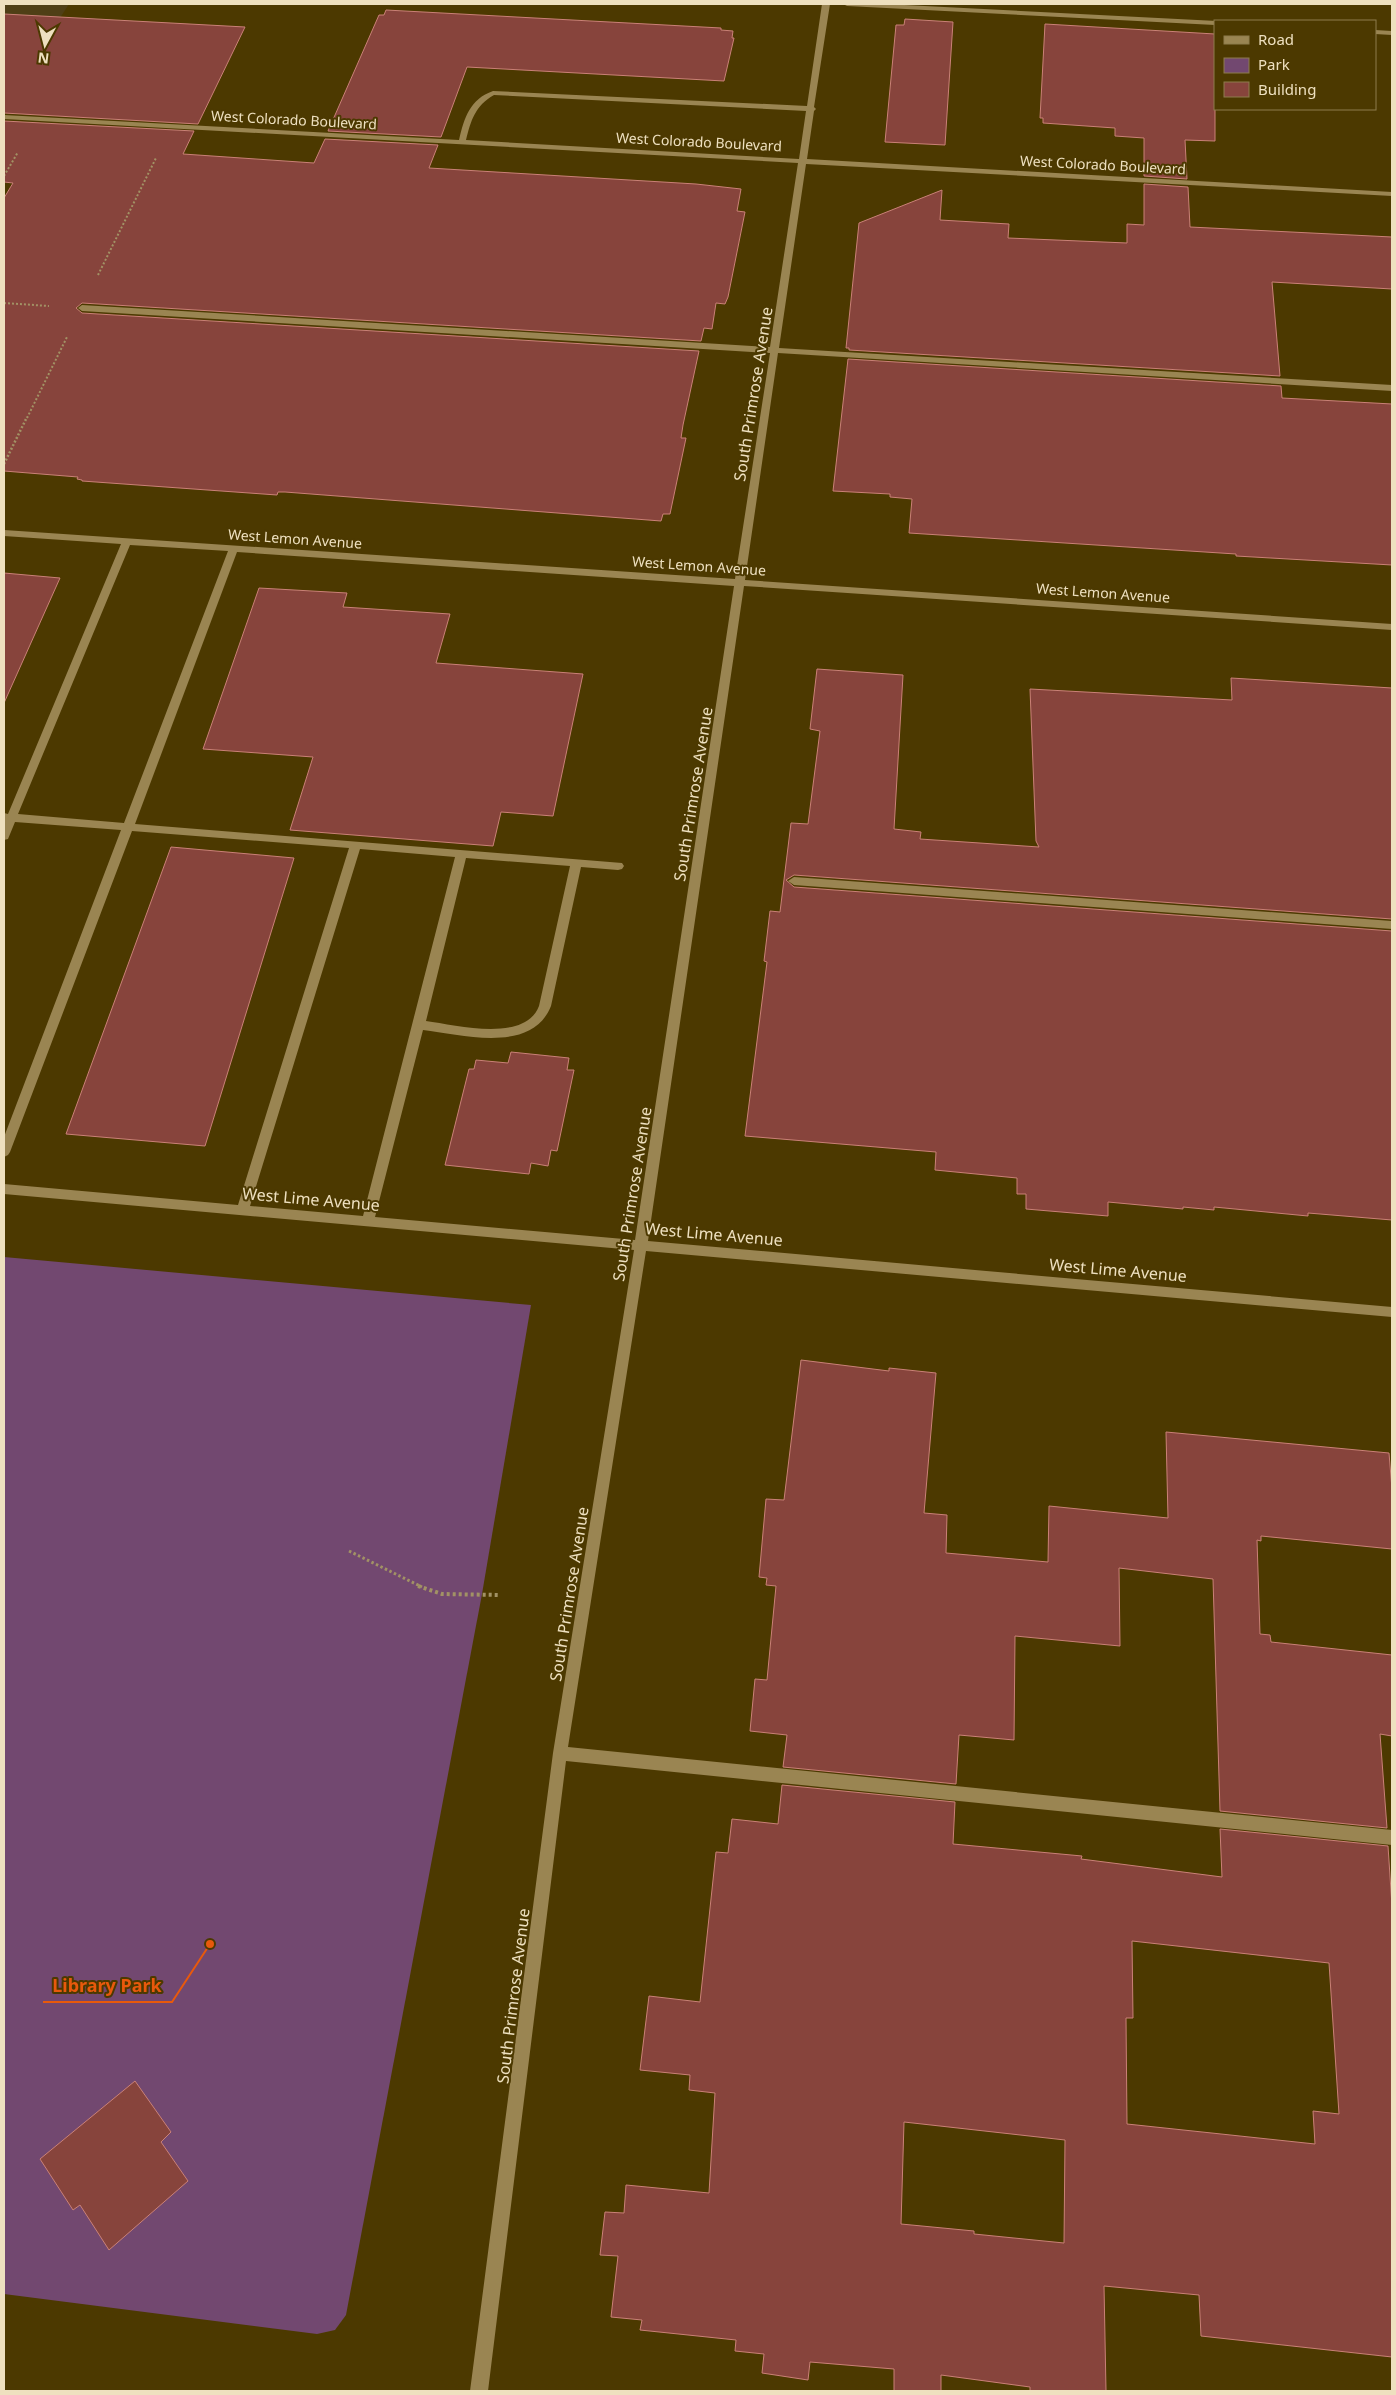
<svg xmlns="http://www.w3.org/2000/svg" width="1396" height="2395" font-family="'Noto Sans',sans-serif">
<style>
.built{fill:#4f3f16}
.green{fill:#724870}
.building{fill:#87443c;stroke:#ca8177;fill-rule:evenodd}
.lines{fill:none;stroke-linecap:round;stroke-linejoin:round}
.path-far3{stroke:#a29265;stroke-width:2;stroke-dasharray:2 2;stroke-linecap:butt}
.path-far2{stroke:#a29265;stroke-width:2.5;stroke-dasharray:2 2;stroke-linecap:butt}
.path-far1{stroke:#a29265;stroke-width:3;stroke-dasharray:2.5 2.5;stroke-linecap:butt}
.path{stroke:#a29265;stroke-width:4;stroke-dasharray:3 3;stroke-linecap:butt}
.minor{fill:#9a8552;fill-rule:evenodd}
.labels{text-anchor:middle;stroke-width:4;stroke-linejoin:round;paint-order:stroke}
.far-street-label{font-size:14px;fill:#eee0bf;stroke:#4c3900}
.street-label{font-size:16px;fill:#eee0bf;stroke:#4c3900}
.leader{fill:none;stroke:#e8590c;stroke-width:2}
.callout-dot{fill:#e8590c;stroke:#4c3900;stroke-width:2}
.callout-label{font-size:18px;text-anchor:middle;font-weight:bold;fill:#e8590c;stroke:#4c3900;stroke-width:4;stroke-linejoin:round;paint-order:stroke}
</style>
<rect width="100%" height="100%" fill="#4c3900"/>
<path class="built" d="M4,4H69L9,97H4Z"/>
<path class="green" d="M4,1257L531,1305L482,1594L346,2315L335,2330L317,2334L4,2294Z"/>
<path class="building" d="M386,10L721,28V30L733,31L732,38H734L724,81L467,67L441,137L328,131L379,15H384Z
M4,14L245,27L198,124L4,113Z
M905,19L953,22L945,145L885,142L896,25H904Z
M1045,24L1215,34V141L1185,140L1187,179L1144,176V138L1115,136V128L1043,123V118H1040Z
M4,121L194,131L183,154L314,163L325,139L438,145L429,168L696,184L741,189L737,211L745,212L728,297L725,304L716,303L712,329L704,328L701,341L82,303L76,308L82,313L699,351L683,425L681,438H686L670,514H663L661,521L285,492H278L277,495L82,481V480L77,479L78,477L4,471V198L13,183L4,182Z
M1144,184L1188,187L1190,227L1392,237V289L1272,282L1280,376L849,350V348H846L859,223L942,190L940,220L1009,224L1008,238L1127,243V224L1144,225Z
M848,359L1281,386L1282,398L1392,404V565L1236,556V554L909,533L912,499L890,497V494L833,491Z
M4,573L60,578L4,703Z
M259,588L347,593L343,607L450,614L436,663L583,674L553,816L501,812L493,846L290,830L313,757L203,749Z
M817,669L903,675L894,829L921,832L920,839L1039,847L1036,841L1030,689L1232,700L1231,678L1392,688V919L794,875L786,880L794,887L1392,931V1220L1308,1213V1216L1214,1207V1210L1183,1207V1209L1108,1202V1216L1026,1209V1194H1017V1178L935,1170L936,1152L745,1136L767,962L764,961L770,911L780,912L791,823L808,824L820,731L810,729Z
M171,847L294,858L205,1146L66,1134Z
M511,1052L569,1058L567,1070H574L557,1151L551,1150L548,1166L531,1163L529,1174L445,1165L469,1069H474L476,1060L508,1063Z
M801,1360L889,1371V1368L936,1373L924,1513L947,1515L946,1553L1048,1562L1049,1506L1168,1518L1166,1432L1389,1453L1392,1489V1549L1261,1536V1541L1257,1540L1260,1634L1270,1635L1271,1642L1392,1655V1736L1380,1734L1387,1828L1220,1811L1213,1579L1119,1568L1120,1646L1015,1636L1014,1740L959,1735L956,1784L783,1767L787,1735L750,1731L755,1679L767,1680L776,1586L766,1585L767,1578L759,1577L766,1499L784,1500Z
M782,1785L955,1802L953,1844L1082,1856L1081,1859L1222,1877L1220,1829L1388,1846L1392,1906V2357L1201,2336L1199,2295L1104,2286L1106,2391H1030V2387L941,2375V2391H894V2369L810,2362L808,2380L762,2373L764,2354L735,2351L736,2340L640,2330L642,2320L611,2317L618,2256L600,2255L605,2212L624,2213L626,2185L709,2193L715,2093L689,2090L690,2075L640,2070L649,1996L700,2002L716,1852L728,1853L732,1819L778,1824ZM1132,1941L1329,1963L1339,2114L1313,2111L1315,2144L1127,2124L1126,2018H1133ZM904,2122L1065,2140L1064,2243L974,2234V2231L901,2224Z
M135,2081L171,2132L161,2142L188,2181L109,2250L80,2205L73,2210L40,2159Z"/>
<g class="lines">
<path class="path-far3" d="M4,176L18,152
M98,275L156,158
M4,303L49,306
M27,418L67,337"/>
<path class="path-far2" d="M4,464L27,417"/>
<path class="path-far1" d="M349,1551L422,1587"/>
<path class="path" d="M418,1586L442,1594L500,1595"/>
<path class="minor" d="M822,4H830L814,107L816,109L814,111L807,159L1392,192V196L806,164L779,348L1392,385V391L778,353L745,580L1392,624V630L744,586L648,1241L1392,1307V1317L646,1251L568,1747L1392,1830V1845L566,1761L488,2391H470L553,1753L634,1250L4,1194V1184L238,1205L349,848L132,831L10,1152L8,1155L4,1157V1137L121,830L15,822L8,839L4,840V813L8,814L121,544L4,536V530L735,579L770,353L82,311L78,308L82,305L770,347L798,163L4,119V115L459,140C464,118 470,99 493,91L807,106ZM494,95L806,111L799,159L466,140C471,120 475,106 494,95ZM130,545L228,551L124,823L18,814ZM237,552L734,586L635,1240L375,1217L423,1030C463,1035 532,1054 551,1006L581,867L618,870L622,869L624,866L622,863L135,824ZM360,849L455,857L363,1216L250,1206ZM466,858L570,866L539,1006C525,1043 456,1025 426,1021Z
M843,4H885L1217,21H1215V25L847,6Z
M1375,30L1392,31V35L1375,34Z
M794,877L1392,921V929L794,885L788,881Z"/>
</g>
<g class="labels">
<g class="far-street-label">
<text transform="translate(294 120) rotate(3)" y="5">West Colorado Boulevard</text>
<text transform="translate(699 142) rotate(3)" y="5">West Colorado Boulevard</text>
<text transform="translate(1103 165) rotate(3)" y="5">West Colorado Boulevard</text>
<text transform="translate(295 539) rotate(4)" y="5">West Lemon Avenue</text>
<text transform="translate(699 566) rotate(4)" y="5">West Lemon Avenue</text>
<text transform="translate(1103 593) rotate(4)" y="5">West Lemon Avenue</text>
</g>
<g class="street-label">
<text transform="translate(753 394) rotate(-81)" y="6">South Primrose Avenue</text>
<text transform="translate(693 794) rotate(-81)" y="6">South Primrose Avenue</text>
<text transform="translate(632 1194) rotate(-81)" y="6">South Primrose Avenue</text>
<text transform="translate(311 1199) rotate(5)" y="6">West Lime Avenue</text>
<text transform="translate(714 1234) rotate(5)" y="6">West Lime Avenue</text>
<text transform="translate(1118 1270) rotate(5)" y="6">West Lime Avenue</text>
<text transform="translate(569 1594) rotate(-81)" y="6">South Primrose Avenue</text>
<text transform="translate(513 1996) rotate(-83)" y="6">South Primrose Avenue</text>
</g>
</g>
<path class="leader" d="M210 1944L172 2002H43"/>
<circle class="callout-dot" cx="210" cy="1944" r="5"/>
<g class="callout-label">
<text x="107" y="1992">Library Park</text>
</g>
<rect width="1396" height="2395" fill="none" stroke="#eee0bf" stroke-width="10"/>
<rect x="1214" y="20" width="162" height="90" fill="#4c3900" stroke="#8d7c4c"/>
<rect x="1224" y="36" width="25" height="8" fill="#9a8552" stroke="#8d7c4c"/>
<text x="1258" y="45" font-size="15" fill="#eee0bf">Road</text>
<rect x="1224" y="58" width="25" height="15" fill="#724870" stroke="#8d7c4c"/>
<text x="1258" y="70" font-size="15" fill="#eee0bf">Park</text>
<rect x="1224" y="82" width="25" height="15" fill="#87443c" stroke="#8d7c4c"/>
<text x="1258" y="95" font-size="15" fill="#eee0bf">Building</text>
<g transform="translate(45 45) rotate(187)" stroke="#4c3900" stroke-width="4" paint-order="stroke">
<path d="M0-4L9 19L0 12L-9 19Z" fill="#eee0bf"/>
<text y="-8" font-size="14" font-weight="bold" text-anchor="middle" fill="#eee0bf">N</text>
</g>
</svg>
